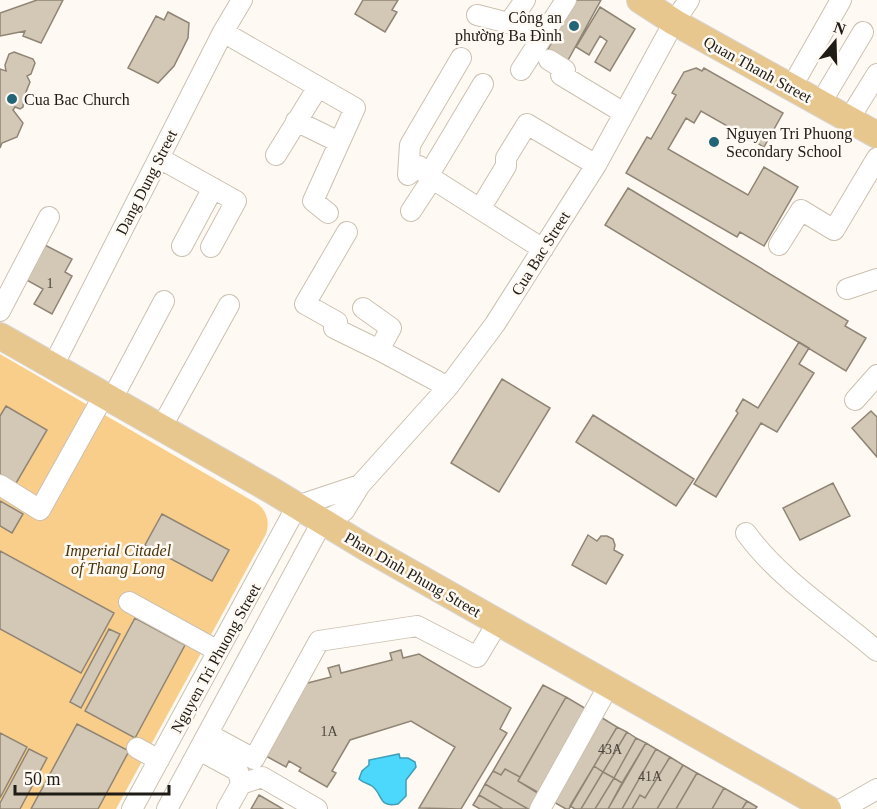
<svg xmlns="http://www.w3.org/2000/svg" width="877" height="809" font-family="Georgia,serif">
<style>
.green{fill:#f9ce8b}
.water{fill:#4cd7fd;stroke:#3e9fb7;stroke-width:1.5}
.building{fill:#d3c7b6;stroke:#908575;stroke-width:1.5}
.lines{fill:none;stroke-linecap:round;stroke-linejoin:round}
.minor-casing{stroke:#ccc1b0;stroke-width:22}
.major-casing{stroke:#d7d6d5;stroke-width:28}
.minor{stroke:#fff;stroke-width:20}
.major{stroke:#e8c78e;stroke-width:26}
.poi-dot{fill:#226577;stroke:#fef9f2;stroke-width:2}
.labels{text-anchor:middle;stroke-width:5;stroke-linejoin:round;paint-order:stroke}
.number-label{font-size:14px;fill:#4c463d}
.poi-label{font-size:16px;fill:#1f1b15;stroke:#fef9f2;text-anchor:start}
.street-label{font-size:16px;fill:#1f1b15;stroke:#fef9f2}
.park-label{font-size:16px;font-style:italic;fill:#4b350c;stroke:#fef9f2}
</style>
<rect width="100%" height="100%" fill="#fef9f2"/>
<path class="green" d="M0,354L256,503C267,510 270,522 266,534L116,809H0Z"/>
<path class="water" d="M399,754L400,758H408L415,762L416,767L406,780V796L398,804C378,808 383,794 372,786C368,783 363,783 359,779L362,771L369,765V760Z"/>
<path class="building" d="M37,0H63L41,43L23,36L25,31L0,36V13Z
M363,0H398L392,10L397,12L385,32L355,14Z
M575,0H601L567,62L547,51Z
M600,7L635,29L610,71L595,62L607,41L600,36L589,55L576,47Z
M168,12L189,23L188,38L174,66L158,83L128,68L156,16L164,20Z
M14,52L33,59L35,63L31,74L27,76L30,82L24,97L23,107L20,109L15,107L13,110L23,123L17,137L2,143L0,148V69L6,71L5,65L9,54Z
M696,68L702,71L704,68L783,113L764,147L701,111L694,123L686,118L668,149L748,195L764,167L798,187L764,246L740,232L737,237L626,173L647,137L651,139L676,95L672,93L684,72Z
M628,188L848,321L845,326L866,338L846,371L605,225Z
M41,243L72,259L65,272L72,276L52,314L34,304L43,289L23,278Z
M799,342L809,348L799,364L814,373L777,432L761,423L716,497L694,484L738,413L736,411L743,399L758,408Z
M502,379L550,408L499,492L451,463Z
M6,406L47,430L15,485L0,476V416Z
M871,411L877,417V457L852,428Z
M593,415L694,479L676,506L576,442Z
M833,483L850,516L800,540L783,508Z
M0,501L23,514L12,533L0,526Z
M162,514L229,550L212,581L145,545Z
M588,535L597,541L601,536H607L613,539L615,545L614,550L623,555L606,584L572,565Z
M0,551L114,613L81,673L0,629Z
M135,618L185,645L135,738L85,711Z
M109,629L120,634L81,708L70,702Z
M401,650L403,658L419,654L511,708L500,729L507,733L461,809L419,808L455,747L411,721L350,740L332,771L336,773L327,787L299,771L301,768L289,761L286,767L264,755L304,684L331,677L328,668L339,665L341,673L392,660L390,653Z
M543,685L566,697L520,777L505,769L501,775L493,771Z
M566,697L588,710L539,794L518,781Z
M599,716L617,727L569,809H566L550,800Z
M77,724L129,751L98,809H31Z
M617,727L627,732L603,772L594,766Z
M627,732L636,738L614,778L603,772Z
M0,733L27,747L0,798Z
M636,738L646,743L622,783L614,778Z
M646,743L656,749L622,809H608Z
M29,749L47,758L20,809H0V803Z
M656,749L670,757L645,798L640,795L632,809H622Z
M670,757L683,765L657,809H632L640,795L645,798Z
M683,765L697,773L676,809H657Z
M594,766L603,772L581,809H575L570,806Z
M505,769L520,777L518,781L543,795L535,809H528L485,784L493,771L501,775Z
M603,772L614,778L595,809H581Z
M697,773L724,788L712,809H676Z
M614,778L622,783L608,809H595Z
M485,784L528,809H503L479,795Z
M724,788L747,801L742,809H712Z
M259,795L283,809H251Z
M479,795L503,809H480L473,805Z
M747,801L757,807L755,809H742Z"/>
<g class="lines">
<g class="minor-casing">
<path id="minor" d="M477,15L509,23L541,39
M509,23L525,0
M223,32L355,108L313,201L328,213
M461,58L410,145L408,175L419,166L428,176L543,249
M549,60L565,70L561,75L624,113
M521,70L566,0
M791,88L841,0
M820,104L863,32
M849,119L877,74
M296,121L339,142
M276,155L318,87
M159,158L236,201L211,247
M428,176L483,84
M480,209L506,166V158L527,124L596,165
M411,211L432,179
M347,232L305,304L337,322L334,328L379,350L448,387
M779,245L801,210L834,230L877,158
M182,246L213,188
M847,289L877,279
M363,308L391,328L379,350
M0,311L49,217
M53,366L223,32L242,0
M112,399L164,301
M855,400L877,375
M161,428L229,305
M0,485L40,510L104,395
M746,533C781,581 832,612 877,651
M129,602L218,651
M208,734L254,759L319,641L417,626L477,657L498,622
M137,748L159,760
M199,750L238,771L241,784
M132,809L297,506L360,485
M167,809L322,522L344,511L360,485L448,387L495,324L596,165L674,22L689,0
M227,809L241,784L262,777L317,809
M540,809L609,685
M842,809L877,789"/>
</g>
<g class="major-casing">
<path id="major" d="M640,0L674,22L877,135
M0,336L271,490L365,547L828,809"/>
</g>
<use href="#minor" class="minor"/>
<use href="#major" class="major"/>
</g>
<g class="poi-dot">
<circle cx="574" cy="26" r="6"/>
<circle cx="12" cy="99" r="6"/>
<circle cx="714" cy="142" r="6"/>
</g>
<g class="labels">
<g class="number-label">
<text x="50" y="288">1</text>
<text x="329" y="736">1A</text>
<text x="610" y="754">43A</text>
<text x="650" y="781">41A</text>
</g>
<g class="poi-label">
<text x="562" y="23" text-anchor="end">Công an<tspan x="562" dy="18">phường Ba Đình</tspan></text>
<text x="24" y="105">Cua Bac Church</text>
<text x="726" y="139">Nguyen Tri Phuong<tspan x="726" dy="18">Secondary School</tspan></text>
</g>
<g class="street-label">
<text transform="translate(758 69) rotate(29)" y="6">Quan Thanh Street</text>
<text transform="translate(146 182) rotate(-63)" y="6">Dang Dung Street</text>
<text transform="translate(540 253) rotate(-58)" y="6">Cua Bac Street</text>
<text transform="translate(413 574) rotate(30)" y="6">Phan Dinh Phung Street</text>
<text transform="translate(215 658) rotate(-61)" y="6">Nguyen Tri Phuong Street</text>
</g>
<g class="park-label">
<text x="118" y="556">Imperial Citadel<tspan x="118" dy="18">of Thang Long</tspan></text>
</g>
</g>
<g transform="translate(835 42) rotate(19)" stroke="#fef9f2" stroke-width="4.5" paint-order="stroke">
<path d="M0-4.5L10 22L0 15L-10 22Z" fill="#1f1b15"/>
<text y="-9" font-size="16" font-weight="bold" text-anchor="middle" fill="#1f1b15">N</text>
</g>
<path d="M15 785v9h154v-9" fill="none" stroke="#1f1b15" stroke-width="3"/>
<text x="24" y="785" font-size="18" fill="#1f1b15" stroke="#fef9f2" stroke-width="4.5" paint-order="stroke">50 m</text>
</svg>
